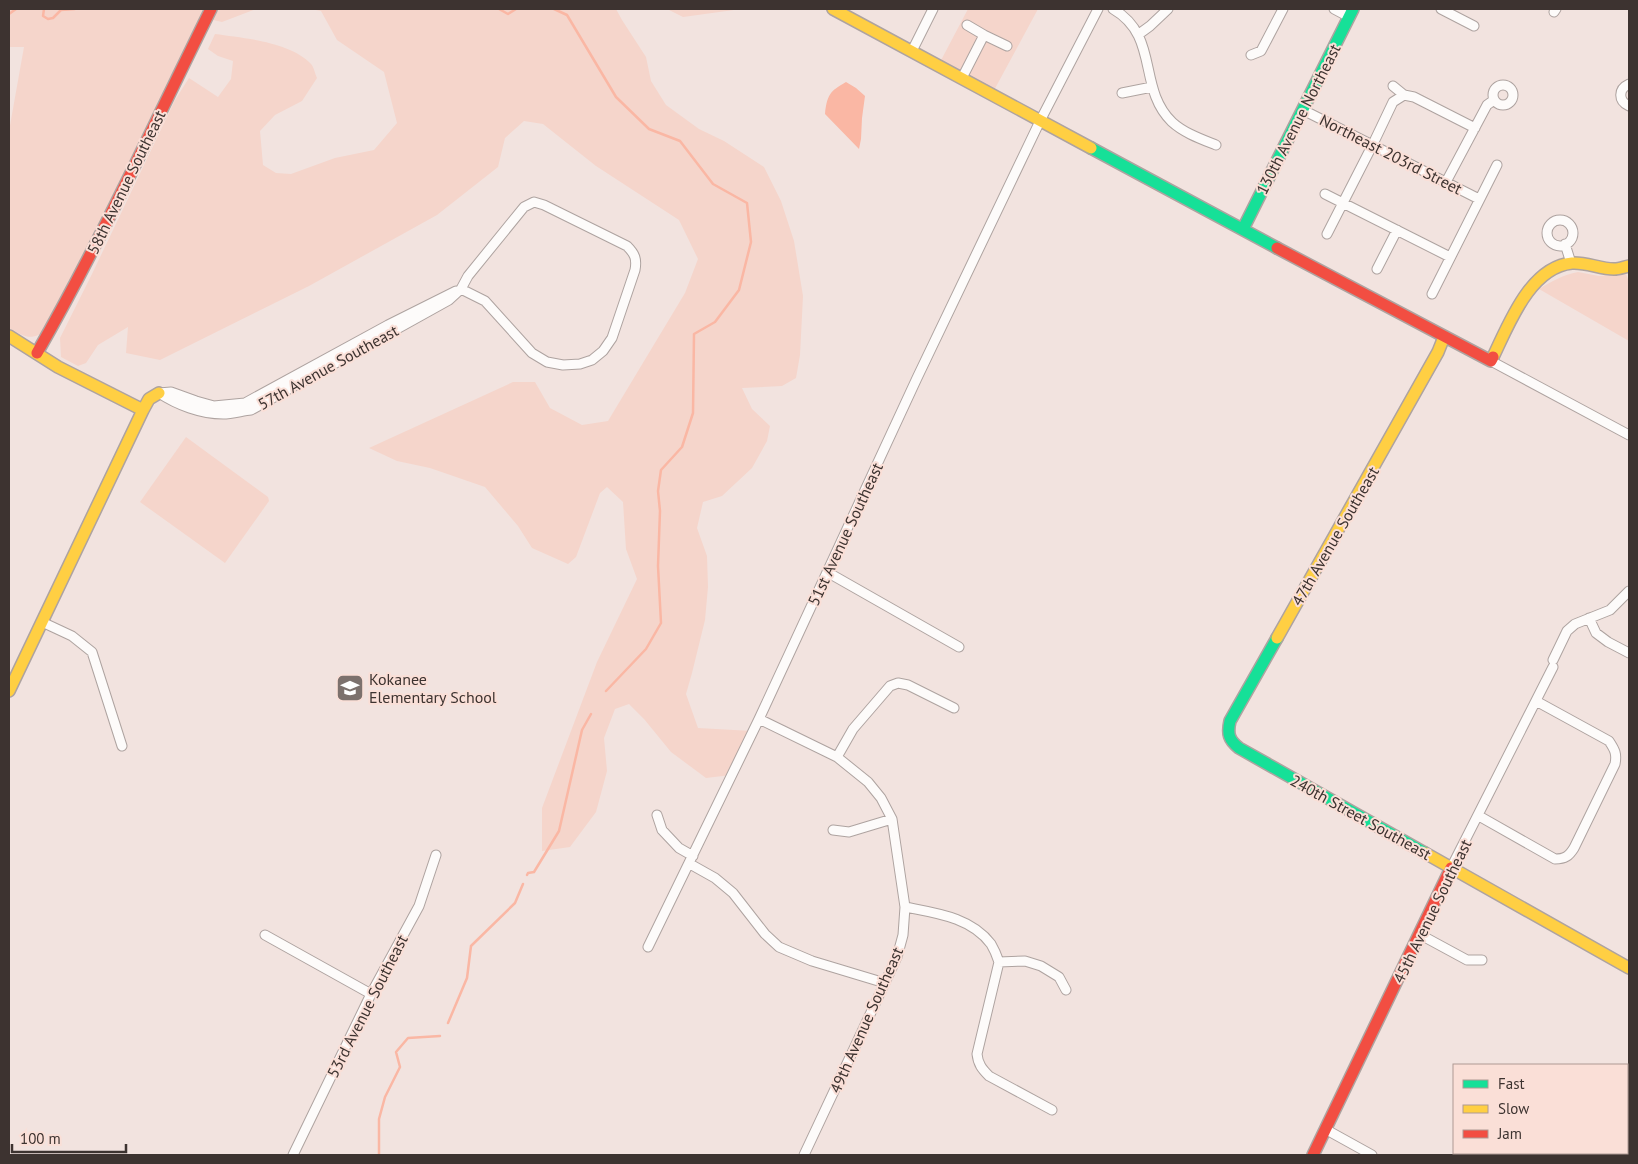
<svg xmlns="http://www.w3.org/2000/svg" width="1638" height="1164" font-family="'PT Sans',sans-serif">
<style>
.green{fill:#f5d5cb}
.water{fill:#fab7a4}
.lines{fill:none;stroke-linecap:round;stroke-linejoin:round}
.stream{stroke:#fab7a4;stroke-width:2.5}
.street-casing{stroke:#aea3a0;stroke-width:11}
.fast-casing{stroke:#aea3a0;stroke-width:14}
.slow-casing{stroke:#aea3a0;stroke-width:14}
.jam-casing{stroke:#aea3a0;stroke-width:14}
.street{stroke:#fdfbfa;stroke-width:9}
.fast{stroke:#16e098;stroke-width:11}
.slow{stroke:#ffcf43;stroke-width:11}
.jam{stroke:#f24e42;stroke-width:11}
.labels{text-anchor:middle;stroke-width:4;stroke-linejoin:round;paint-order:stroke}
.street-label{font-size:16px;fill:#3d3330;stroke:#fadfd7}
.poi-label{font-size:16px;fill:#3d3330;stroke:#fadfd7;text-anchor:start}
</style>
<rect width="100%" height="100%" fill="#f2e3df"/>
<path class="green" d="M9,9H208L49,329C31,341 27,338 9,328V131L24,47H9Z
M218,9H256L222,22L213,20Z
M311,9H616L622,20L646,57L651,81L666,105L699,129L724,141L764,167L781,201L794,241L803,296L800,355L796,378L782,386L742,388L752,409L770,426L767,441L752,468L722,496L703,502L697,528L707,556L708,587L705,620L692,673L686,694L698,728L752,731L731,775L706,778L671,752L644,719L629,704L615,709L604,738L607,771L596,812L570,847L542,851V808L597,662L637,579L626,549L623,502L607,487L600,493L576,557L568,564L532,548L518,526L485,487L430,468L397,461L369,448L513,382H535L550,408L582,425L608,421L685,293L698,259L679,220L596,166L543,124L524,121L505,138L498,167L437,215L309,286L160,360L126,353L128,327L98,345L86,363L78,366L61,357L60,338L92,274L175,100L189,78L218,97L231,79L233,61L218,56L208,49L215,34C243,38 291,42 311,64C314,67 315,74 317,78L302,101L275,115L260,131L263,165L276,173L291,174L335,158L374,150L397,123L384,72L337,40L321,11Z
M667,9H741L683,17Z
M968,9H1038L992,94L938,66Z
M1578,272L1599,276L1626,274L1629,282V341L1539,289C1552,281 1563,275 1578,272Z
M186,437L268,497L269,501L225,563L140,502Z"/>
<path class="water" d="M846,82L856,88L865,96L862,118L861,139L859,149L825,114C827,95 830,91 846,82Z"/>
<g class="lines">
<path class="stream" d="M44,9L43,16L48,19L53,18L61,10L75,9
M499,9L508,14L516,9
M554,9L567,15L616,97L649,129L680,141L713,184L747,203L751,242L739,290L715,322L694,334L693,413L682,447L661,470L658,491L660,511L658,566L661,623L646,649L606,691
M9,14L16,9
M527,875L528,873L534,872L559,831L582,730L591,714
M448,1023L467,978L471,946L515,903L523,884
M379,1155V1119L385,1097L400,1067L396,1052L408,1038L440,1036"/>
<g class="street-casing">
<path id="street" d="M1113,9C1160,36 1137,88 1172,122C1184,133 1201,139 1216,145
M1334,9L1349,17
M1441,9L1474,26
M1554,12L1556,9
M967,25L984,35
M1139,34L1150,26L1168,9
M912,51L933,9
M1251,55L1261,51L1283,9
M962,78L984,35L1007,46
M1629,84C1618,89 1618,101 1629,106
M1493 95a10 10 0 1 1 20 0a10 10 0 1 1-20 0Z
M1393,86L1404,95L1414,97L1475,128
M1122,93L1152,87
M1303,110L1479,199
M1446,182L1487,105L1494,100
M1325,194L1450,257
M1547 233a13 13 0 1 1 26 0a13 13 0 1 1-26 0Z
M1327,234L1373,144L1393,102L1404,95
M1565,244L1571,263
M1377,269L1397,230
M1432,294L1497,165
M1491,361L1629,435
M159,393C177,405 201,414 223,414C232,414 242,411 251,410L449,300L461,289L468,276L524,207L534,202L544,205L627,246C635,254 637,259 635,270L612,338L603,351L592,360L580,364L563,365L547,362L532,353L485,301L461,289
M159,393L171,392L196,401L214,406L245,403L388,325L456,291
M827,572L959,647
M1589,618L1596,633L1608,642L1629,653
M42,622L72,636L92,652L122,746
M1553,660L1567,631L1575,624L1610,610L1629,591
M759,719L837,757L868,782L881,798L892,819L905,907L903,935L897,957L804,1155
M837,757L853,729L890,686L898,683L908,685L954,708
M657,815L662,830L679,848L693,856
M1479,816L1555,859C1565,859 1569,856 1574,848L1615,764C1617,754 1615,750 1609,741L1536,701
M833,830L849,832L892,819
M690,864L715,878L733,893L765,934L779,947L812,961L885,983
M1451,868L1553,667
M905,907C935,913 971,917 991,944C994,949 997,956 999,962
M1419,934L1467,960H1482
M265,935L371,994
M648,947L759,719L917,378L1040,121L1098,9
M999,962L977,1054C978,1064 982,1069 989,1076L1052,1110
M999,962L1025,961L1041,966L1059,977L1066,990
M1325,1129L1372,1155
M293,1155L371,994L419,906L436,855"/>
</g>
<g class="fast-casing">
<path id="fast" d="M1091,148L1277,248
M1243,229L1353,9
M1277,638L1230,721C1227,734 1229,740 1239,748L1425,853"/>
</g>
<g class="slow-casing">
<path id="slow" d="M833,9L1091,148
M9,336L58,367L143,410
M1493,357C1509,324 1530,267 1572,263C1586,262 1600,269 1614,269C1619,269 1624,267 1629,266
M1277,638L1438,352L1444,337
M9,691L143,410L149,399L159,393
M1425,853L1629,968"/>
</g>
<g class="jam-casing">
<path id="jam" d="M1277,248L1491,361L1493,357
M37,353C101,241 154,124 211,9
M1313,1155L1451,868"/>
</g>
<use href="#street" class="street"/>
<use href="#fast" class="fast"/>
<use href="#slow" class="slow"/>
<use href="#jam" class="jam"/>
</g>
<defs>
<g id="school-square" transform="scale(1.4375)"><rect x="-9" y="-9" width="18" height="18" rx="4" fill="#7c716d" stroke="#fadfd7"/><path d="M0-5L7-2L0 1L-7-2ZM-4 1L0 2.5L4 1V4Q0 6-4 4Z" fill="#fff"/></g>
</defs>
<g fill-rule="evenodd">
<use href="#school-square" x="350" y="688"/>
</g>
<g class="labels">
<g class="street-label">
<text transform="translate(1298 119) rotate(-63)" y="6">130th Avenue Northeast</text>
<text transform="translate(1391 154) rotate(27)" y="6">Northeast 203rd Street</text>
<text transform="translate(126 182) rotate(-64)" y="6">58th Avenue Southeast</text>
<text transform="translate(328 367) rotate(-29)" y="6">57th Avenue Southeast</text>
<text transform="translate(845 534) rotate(-65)" y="6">51st Avenue Southeast</text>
<text transform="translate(1335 536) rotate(-60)" y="6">47th Avenue Southeast</text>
<text transform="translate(1361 817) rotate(29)" y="6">240th Street Southeast</text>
<text transform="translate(1432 911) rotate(-64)" y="6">45th Avenue Southeast</text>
<text transform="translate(367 1006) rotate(-63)" y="6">53rd Avenue Southeast</text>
<text transform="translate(866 1020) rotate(-66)" y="6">49th Avenue Southeast</text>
</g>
<g class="poi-label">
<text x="369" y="685">Kokanee<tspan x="369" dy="18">Elementary School</tspan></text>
</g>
</g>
<rect width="1638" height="1164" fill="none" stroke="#3d3330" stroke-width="20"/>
<rect x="1453" y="1064" width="175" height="90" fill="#fadfd7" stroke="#ae9a94"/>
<rect x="1463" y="1080" width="25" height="8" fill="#16e098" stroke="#ae9a94"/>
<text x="1498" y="1089" font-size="15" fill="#3d3330">Fast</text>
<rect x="1463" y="1105" width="25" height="8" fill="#ffcf43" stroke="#ae9a94"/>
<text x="1498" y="1114" font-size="15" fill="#3d3330">Slow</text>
<rect x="1463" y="1130" width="25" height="8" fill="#f24e42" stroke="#ae9a94"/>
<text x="1498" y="1139" font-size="15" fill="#3d3330">Jam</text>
<path d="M12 1144v8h114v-8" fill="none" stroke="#3d3330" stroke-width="2.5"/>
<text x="20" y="1144" font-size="15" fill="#3d3330" stroke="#fadfd7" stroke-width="4" paint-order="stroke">100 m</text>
</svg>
